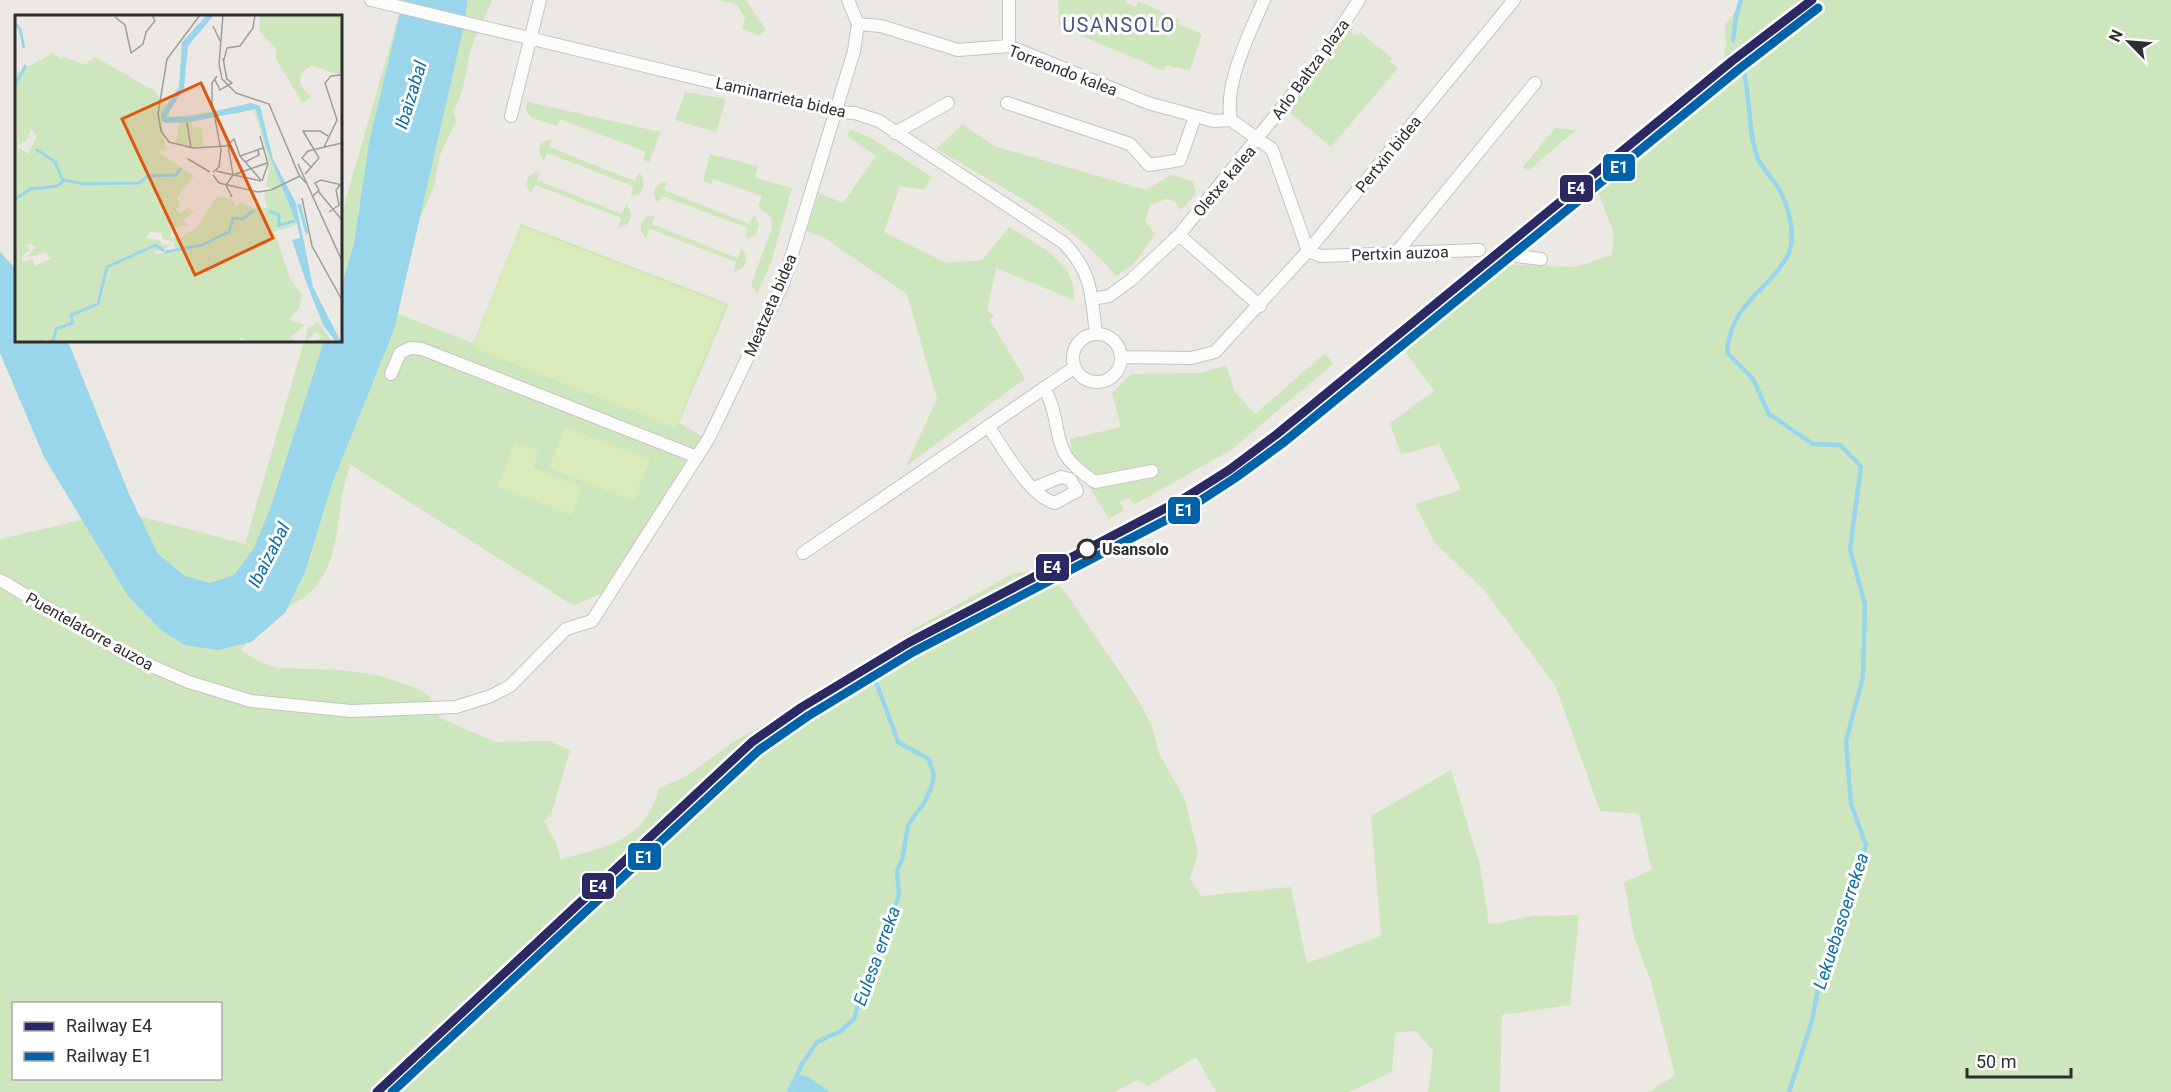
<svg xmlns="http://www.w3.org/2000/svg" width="2171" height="1092" font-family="Roboto,sans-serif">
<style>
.green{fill:#cee6be;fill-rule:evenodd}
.pitch{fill:#d9eabb}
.water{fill:#99d6ec}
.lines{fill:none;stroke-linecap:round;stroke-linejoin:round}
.stream{stroke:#99d6ec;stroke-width:4.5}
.street-casing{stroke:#c5c4c5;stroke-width:14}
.street{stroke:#fcfcfb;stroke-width:12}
.rail-1-casing{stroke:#fff;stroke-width:14}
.rail-2-casing{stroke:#fff;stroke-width:14}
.rail-1{stroke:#2b2963;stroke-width:9}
.rail-2{stroke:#0063a9;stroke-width:9}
.stop-dot{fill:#fff;stroke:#2e2e2e;stroke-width:3}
.labels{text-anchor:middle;stroke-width:6;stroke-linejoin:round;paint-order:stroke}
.street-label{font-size:16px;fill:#2e2e2e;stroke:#fff}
.stop-label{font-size:16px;font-weight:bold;fill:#2e2e2e;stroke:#fff;text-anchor:start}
.water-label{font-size:18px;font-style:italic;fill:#0d6fa3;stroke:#fff}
.quarter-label{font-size:20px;letter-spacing:1.5px;fill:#4d5680;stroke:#fff}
.inset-river{fill:none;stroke:#99d6ec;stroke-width:3}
.inset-road{fill:none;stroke:#a09e9b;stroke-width:1.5}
.view{fill:#df570e;fill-opacity:0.15;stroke:#df570e;stroke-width:3}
.inset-edge{fill:none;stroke:#2e2e2e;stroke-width:3}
.line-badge{stroke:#fff;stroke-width:2}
.badge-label{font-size:16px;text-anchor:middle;font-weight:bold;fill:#fff}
</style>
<rect width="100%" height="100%" fill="#ece8e4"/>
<path class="green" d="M403,0H492L471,48L462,92L453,112L456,121L440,155L434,187L420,218L397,313L473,343L521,224L729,304L679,423L702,436L604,592L574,606L351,465C335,501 343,542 323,576C312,597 288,606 270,620C259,627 249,640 241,650L258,661L278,668L340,670L378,675L421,690L429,696L440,718L495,742L549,741L570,750L551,815L544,821L556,842L560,859C606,848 646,840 659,788L687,776L733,742L834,685L919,626L1012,574L1030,571L1052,580L1064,590L1136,696L1153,729L1159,753L1185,800L1198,853L1190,879L1201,896L1291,887L1307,963L1381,936L1371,816L1451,770L1480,866L1489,924L1534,916L1579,915L1570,1005L1502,1015L1500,1092H1428L1433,1051L1416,1031L1395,1033L1392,1072L1349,1092H1216L1196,1057L1148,1086L1137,1080L1115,1092H0V539L120,511L245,544L304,341L340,340L341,216ZM14,1004H220V1078H14Z
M717,0H746L766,30L759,35L742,29L745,17L736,4Z
M1058,0H1126V3L1136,7L1138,1L1180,20L1178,24L1202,34L1190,71L1166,65L1164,71L1059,26Z
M1745,0H2171V1092H1648L1675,1075L1651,982L1634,937L1624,882L1652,870L1639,814L1600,811L1555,685L1484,590L1435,543L1415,504L1461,490L1439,444L1401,455L1390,423L1434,391L1401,346L1495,264L1576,267L1612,255L1614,234L1596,186L1721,74L1726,45L1725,25Z
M1353,26L1352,33L1359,35L1360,32L1393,59L1389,61L1398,68L1331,147L1288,111L1291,106L1289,104Z
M685,92L726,99L716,132L675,120Z
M527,102H528L661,132L649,162L643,160L646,152L560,119L557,126L532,118L526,110Z
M963,124L994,146L1146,190L1171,175L1193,181L1196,194L1181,210L1175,202L1166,199L1150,205L1145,221L1155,234L1134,264L1116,276C1069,219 998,186 936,149Z
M1555,128L1576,130L1528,171L1523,167Z
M850,129L873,139L932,177L924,190L900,186L884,232L947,263L982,260L1009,227C1037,245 1078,262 1074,300L996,268L987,311L994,315L990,320L1025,379L906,466L937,399L907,294L824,238L806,231L819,193L843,203L876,156L847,136Z
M552,139L549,147L635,181L639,172C645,180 645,185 639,194L631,195L633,186L547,153L544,161C535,150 539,141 552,139Z
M710,154L758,166L755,178L792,188L771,263L757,294L751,284L772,228L771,218L758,206L762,196L713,179L712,184L703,181Z
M540,171L537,180L622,214L626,204C635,215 632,225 618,228L621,218L535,185L531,194C523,183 526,174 540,171Z
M667,181L664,190L749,224L754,215C760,223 760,228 754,236L745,238L748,228L662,196L658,204C650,193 654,184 667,181Z
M655,215L652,224L737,258L742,249C750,259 747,269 733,272L736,262L650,229L646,238L641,231V223L647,217Z
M1325,353L1333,364L1231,450L1134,505L1129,498L1120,502L1124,510L1109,519L1073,460L1070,439L1121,427L1112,393L1131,374L1201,373L1226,365L1235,392L1255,414Z"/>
<path class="pitch" d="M521,226L725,305L676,428L472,347Z
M565,427L650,459L634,501L549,468Z
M514,442L539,451L533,468L582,487L572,515L498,487Z"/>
<path class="water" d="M403,0H467L465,21L394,330L332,484L305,572L285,613L251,642L218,650L184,645L160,629L128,596L44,457L0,353V252L16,269V340L68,341L129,494L158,554L185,576L210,583L234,575L254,548L270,509L324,341L340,340L341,288L354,244L369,143Z
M799,1075L807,1076L830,1092H792Z"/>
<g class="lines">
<path class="stream" d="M1733,40L1736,17L1741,0
M1742,64C1751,94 1747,129 1758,159C1763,169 1773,179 1779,189C1788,204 1797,238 1788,255C1766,295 1731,301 1727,353L1753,379L1769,414L1813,444L1840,445L1861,466L1850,550L1865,604L1863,677L1846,741L1851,804L1866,845L1820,978L1812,1021L1789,1092
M789,1092L802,1064L817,1042L841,1031L854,1019L859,1002L870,987L872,965L899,895L897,872L903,856L908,825L924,803L931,788L934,775L929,759L898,742L875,679"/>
<g class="street-casing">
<path id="street" d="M371,0L836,112L855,113L879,121L1064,243C1093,274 1091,294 1096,334
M1009,0V46
M1264,0C1250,32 1223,86 1231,120L1272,149L1308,251L1321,256L1479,250
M858,24L881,26L958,50L1009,46L1148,103L1214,121L1231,120
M1007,103L1130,144L1149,165L1180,160L1195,117
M511,116L540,0
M895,133L948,103
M1179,235L1260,306
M1396,253L1535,83
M1509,255L1541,259
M1092,299L1109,296L1131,280L1179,235L1317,64L1359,0
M1073 358a24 24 0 1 1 48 0a24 24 0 1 1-48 0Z
M1122,357L1191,358L1215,352L1308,251L1514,0
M391,374L400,353L410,348L422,349L697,457
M1044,388C1058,412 1054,431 1064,452C1070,464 1084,474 1095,482L1152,471
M988,426C1004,449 1029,496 1055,503L1077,491L1070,479L1061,477L1034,488
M803,553L1075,367
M0,580L133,658L189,682L251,701L351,711L456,707L491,696L510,686L566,629L592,621L709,438L783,284L854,51L858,24L848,0"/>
</g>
<use href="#street" class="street"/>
<g class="rail-1-casing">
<path id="rail-1" d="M377,1092L752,742L802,707L908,643L1183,499L1229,470L1277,434L1732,61L1812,0"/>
</g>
<g class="rail-2-casing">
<path id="rail-2" d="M392,1092L759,750L808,716L913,652L1189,508L1235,478L1284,442L1739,69L1818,8"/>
</g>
<use href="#rail-1" class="rail-1"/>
<use href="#rail-2" class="rail-2"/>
</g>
<circle class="stop-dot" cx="1087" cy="549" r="9"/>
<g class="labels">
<g class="street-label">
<text transform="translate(1310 69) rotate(-54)" y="6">Arlo Baltza plaza</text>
<text transform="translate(1063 70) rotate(21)" y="6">Torreondo kalea</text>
<text transform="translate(781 97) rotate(13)" y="6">Laminarrieta bidea</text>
<text transform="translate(1388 154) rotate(-51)" y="6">Pertxin bidea</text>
<text transform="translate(1224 181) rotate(-50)" y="6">Oletxe kalea</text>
<text transform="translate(1400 253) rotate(-2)" y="6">Pertxin auzoa</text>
<text transform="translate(770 305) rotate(-67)" y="6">Meatzeta bidea</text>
<text transform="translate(90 631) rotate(29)" y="6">Puentelatorre auzoa</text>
</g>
<g class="stop-label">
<text x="1102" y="555">Usansolo</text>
</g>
<g class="water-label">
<text transform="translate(411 95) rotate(-73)" y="6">Ibaizabal</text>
<text transform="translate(269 555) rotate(-63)" y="6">Ibaizabal</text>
<text transform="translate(1841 921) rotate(-72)" y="6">Lekuebasoerrekea</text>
<text transform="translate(877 956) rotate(-70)" y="6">Eulesa erreka</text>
</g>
<g class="quarter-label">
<text x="1119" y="32">USANSOLO</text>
</g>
</g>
<g transform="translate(15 15)">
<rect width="327" height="327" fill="#ece8e4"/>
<path d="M244,0H327V61L296,50L286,59L285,69L296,83L287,87L261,44V34L245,17ZM38,38L45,44L51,42L69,50L80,42L140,76L153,93L155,103L241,89L249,108L254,139L283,209L259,217L275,263L287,280L284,294L273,304L290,310L275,322L280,326L234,327L227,322L222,327H35L31,323L29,327H0V59ZM239,95L255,150L251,171L259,175L249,178L252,193H238L226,188L221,192L217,184L202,181L182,212L165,223H156V212L173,211L169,205L179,197L173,193L165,198L161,194L165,190L162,183L179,161L143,137L151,134L147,107L164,108L161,129L178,133L188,130L187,112L177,113V106ZM16,114L22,121L13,139L2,131L12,125ZM135,217L147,218V224L159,227L160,236L140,239V235L148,236L156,229L147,230L145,225L130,223ZM16,228L20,233L12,242L31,238L36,244L20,251L18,244L7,247L8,240L15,235L11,231ZM303,307L317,327H296L306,323L302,316L290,327H284L290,326L293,313Z" fill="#cee6be" fill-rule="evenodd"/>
<path d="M199,0L173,31L169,73L151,102L180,101L236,88L245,91L258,144L281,188L298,272L326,327H321L308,310L289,261L277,225L285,223L282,209L252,134L241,94L175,107L151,108L146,105L147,97L164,72L167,27L191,1Z" fill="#99d6ec"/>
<path class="inset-river" d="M0,9L5,14L9,33M0,70L11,50M21,134L40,147L48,166M0,184L16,174L42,171L50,165L69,169L124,168L133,161L161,160L166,153M284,189L292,219M254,196L264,200V210L280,206M150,237L187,230L205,221L214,217L218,203L228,204L239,195M38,327L41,314L58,308L56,300L83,289L92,252L141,230L149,236"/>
<path class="inset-road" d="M185,0L152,44L143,99L146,116L154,127L178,133L211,131L219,124L225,141L246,165M208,0L204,49L207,64L221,78L254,89L284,160L291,168M100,2L110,10L116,38L128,29L131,17L140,6L137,0M198,11L206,28M208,43L212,65M209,45L212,33L225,31L238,13L240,0M200,65L205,75L217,68L212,64M172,108L176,133M245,121L253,149L247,166M213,130L218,160M309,132L322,105L310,68L316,61L326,60M225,141L248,133M173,144L195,157M230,147L244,140L243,135M283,149L327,246M297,153L287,143L293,136L327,128M201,156L246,166M198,157L204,152L206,135L197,88V68L202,61M229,158L236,176M290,159L304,143L288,116H305L313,121M198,160L204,168L243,177L256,175L285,161M303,176L327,205M298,181L304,175L300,168L306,165L327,170M217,182L211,170L218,160L252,148M287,183L297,231L327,285M314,197L324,190L321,175L325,170"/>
<path class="view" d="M186,68L258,223L180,260L107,104Z"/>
<rect width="327" height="327" class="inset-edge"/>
</g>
<g class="line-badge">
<rect x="1602" y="153" width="34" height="29" rx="6" fill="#0063a9"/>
<rect x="1559" y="174" width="35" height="29" rx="6" fill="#2b2963"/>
<rect x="1167" y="496" width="34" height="29" rx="6" fill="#0063a9"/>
<rect x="1035" y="553" width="35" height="29" rx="6" fill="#2b2963"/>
<rect x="627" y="842" width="35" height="29" rx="6" fill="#0063a9"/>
<rect x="581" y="872" width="34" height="28" rx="6" fill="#2b2963"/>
</g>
<g class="badge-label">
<text x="1619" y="173">E1</text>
<text x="1576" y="194">E4</text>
<text x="1184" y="516">E1</text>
<text x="1052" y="573">E4</text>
<text x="644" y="863">E1</text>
<text x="598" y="892">E4</text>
</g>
<rect x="12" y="1002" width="210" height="78" fill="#ffffff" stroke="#ababab" stroke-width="1.5"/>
<rect x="24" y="1022" width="30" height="9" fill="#2b2963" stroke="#ababab" stroke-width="1.5"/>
<text x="66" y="1032" font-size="18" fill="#2e2e2e">Railway E4</text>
<rect x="24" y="1052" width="30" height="9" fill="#0063a9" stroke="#ababab" stroke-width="1.5"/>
<text x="66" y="1062" font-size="18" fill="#2e2e2e">Railway E1</text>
<g transform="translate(2129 42) rotate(295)" stroke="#ffffff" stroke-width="4.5" paint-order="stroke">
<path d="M0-4.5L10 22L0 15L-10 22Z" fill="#2e2e2e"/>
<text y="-9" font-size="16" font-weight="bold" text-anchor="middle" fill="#2e2e2e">N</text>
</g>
<path d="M1967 1068v9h104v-9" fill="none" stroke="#2e2e2e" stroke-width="3"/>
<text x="1976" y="1068" font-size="18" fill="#2e2e2e" stroke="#ffffff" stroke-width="4.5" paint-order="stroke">50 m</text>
</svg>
